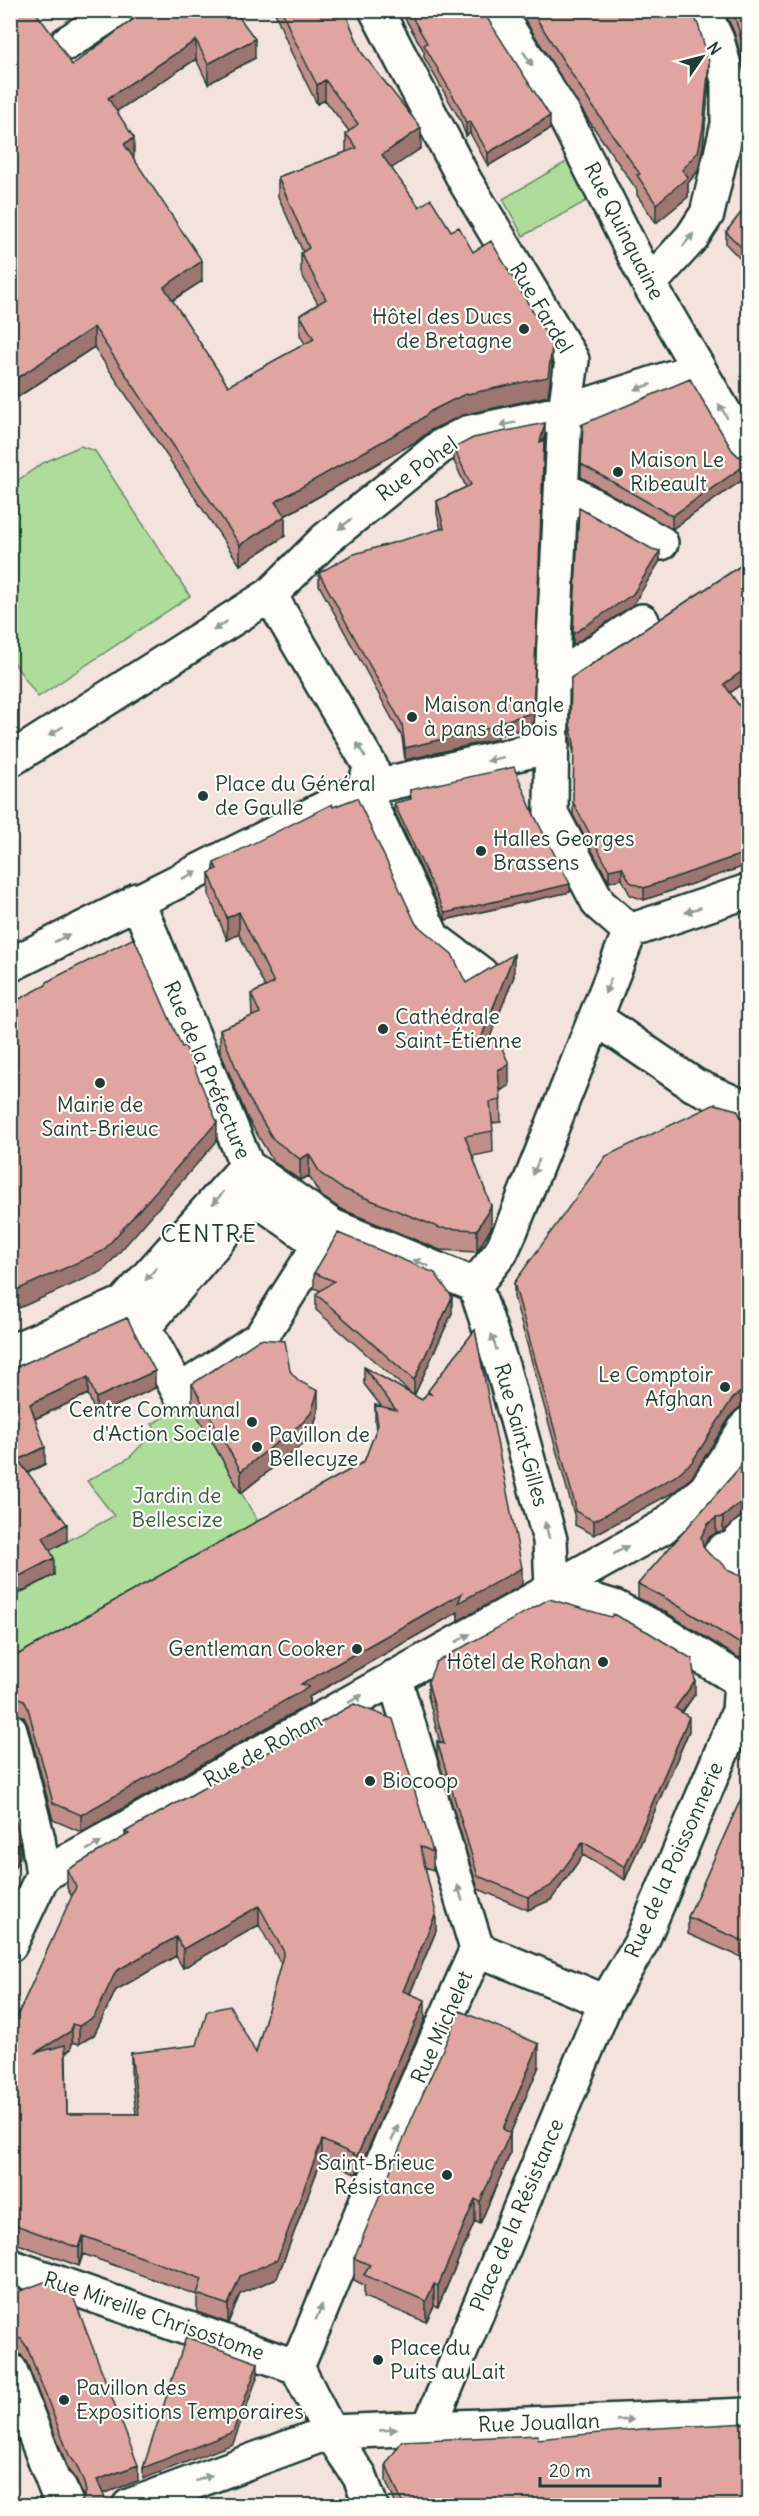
<svg xmlns="http://www.w3.org/2000/svg" width="759" height="2516" font-family="Delius,sans-serif">
<style>
.green{fill:#aedc9b;stroke:#668c68;stroke-width:1.5}
.lines{fill:none;stroke-linecap:round;stroke-linejoin:round}
.street-casing{stroke:#1f3d34;stroke-width:38}
.secondary-casing{stroke:#1f3d34;stroke-width:38}
.street{stroke:#fdfcf7;stroke-width:33}
.secondary{stroke:#fdfcf7;stroke-width:33}
.wall{fill:#c18e8a;stroke:#1f3d34;stroke-width:1.5;fill-rule:evenodd}
.shaded-wall{fill:#9d7471;stroke:#1f3d34;stroke-width:1.5}
.building{fill:#e0a5a1;stroke:#1f3d34;stroke-width:1.5;fill-rule:evenodd}
.oneway{fill:#8e9c96}
.poi-dot{fill:#1f3d34;stroke:#fdfcf7;stroke-width:2}
.labels{text-anchor:middle;stroke-width:4.5;stroke-linejoin:round;paint-order:stroke}
.street-label{font-size:21px;fill:#1f3d34;stroke:#fdfcf7}
.poi-label{font-size:21px;fill:#1f3d34;stroke:#fdfcf7;text-anchor:start}
.park-label{font-size:21px;fill:#3c5d49;stroke:#fdfcf7}
.quarter-label{font-size:24px;letter-spacing:1.5px;fill:#1f3d34;stroke:#fdfcf7}
</style>
<rect width="100%" height="100%" fill="#f4e2dd"/>
<filter id="ink" filterUnits="userSpaceOnUse"><feTurbulence type="fractalNoise" baseFrequency=".0167" numOctaves="2"/><feDisplacementMap in="SourceGraphic" scale="12" xChannelSelector="R" yChannelSelector="G"/><feConvolveMatrix kernelMatrix="1 2 1 2 8 2 1 2 1" color-interpolation-filters="sRGB"/></filter>
<g filter="url(#ink)">
<path class="green" d="M573,158L592,198L523,236L503,199Z
M80,446L95,451L190,596L38,697L11,659V485L43,463Z
M189,1402L265,1534L22,1669L11,1623L10,1598L54,1575L43,1554L114,1516L87,1481L129,1458L156,1430L152,1424Z"/>
<g class="lines">
<g class="street-casing">
<path id="street" d="M376,10L465,181L572,360L565,412L552,681L551,813L599,904L630,931
M496,10L563,113L649,284L748,453
M67,43L117,10
M649,284L692,237L707,214L728,124V80L717,40L703,10
M562,488L661,543
M552,681L642,621
M10,760L270,595L326,539L440,447L467,433L565,412L698,369
M137,900L247,1166L332,1226L475,1285
M630,931L748,891
M10,965L363,789L371,767L270,595
M481,974L433,938L363,789L552,746
M596,1018L694,1085L748,1109
M254,1197L320,1244L261,1337L179,1392L144,1327Z
M475,1285L501,1252L511,1230L630,931
M475,1285L503,1369L550,1540L552,1588
M10,1352L124,1303L247,1166
M748,1536L747,1534L727,1554L723,1550L720,1554L741,1567L739,1570L747,1575L748,1572
M552,1588L614,1607L657,1629L741,1681L748,1683
M43,1875L663,1527L706,1489L748,1424
M477,1949L606,2002
M10,2266L297,2367
M297,2367L396,2130L477,1949L394,1677
M297,2367L330,2432L360,2477L371,2506
M10,2370L56,2489L59,2487L67,2506
M429,2428L606,2002L641,1943L739,1711L741,1681
M129,2506L330,2432L748,2415"/>
</g>
<g class="secondary-casing">
<path id="secondary" d="M10,1730L38,1839L43,1875L10,1945"/>
</g>
<use href="#street" class="street"/>
<use href="#secondary" class="secondary"/>
</g>
<path class="wall" d="M10,10L72,65L146,10L255,58L208,84L196,59L116,111L133,158L202,281L172,300L228,386L305,344L300,335V315L318,304L301,273V253L303,252L278,196V177L346,152V134L349,131L325,100L317,104L291,52L274,10H344L362,53L421,148L391,168L419,207L451,231L473,252L552,367L548,396L463,415L431,430L417,441L285,516V536L240,565L94,347L10,402Z
M400,10H482L550,129L488,166L470,133L466,136L460,120L424,57V51Z
M521,10H692L709,81L703,147L698,171L688,183V197L656,223L637,195V190L589,121L521,14Z
M724,10H748V137L746,132V75L734,32Z
M748,204V267L726,244V232Z
M748,394V417L745,410V398Z
M545,435L544,440V453L533,726L497,736V739L405,760L402,737L319,585V573L441,529L437,514V501L466,487L454,461V448Z
M732,450L738,456L748,459V476L672,529L581,477V464Z
M748,561V680L730,693L748,719V865L644,900L630,895L622,879L609,882L573,815L574,754L570,736L571,678Z
M410,790L534,815L570,892L445,920L394,810V803L410,799Z
M214,863L416,924L466,983L514,976L488,1041L509,1086L500,1091L501,1122L492,1123L493,1152L473,1156L491,1228L477,1252L440,1250L341,1209L320,1195L309,1176L300,1180L273,1161L248,1119L220,1051V1029L252,1016L251,994L265,987L239,934L227,940L209,895V873L214,871Z
M748,1129V1406L739,1408L732,1414L692,1477L674,1492L594,1535L575,1525V1518L514,1297V1283Z
M314,1273L452,1313L414,1396L422,1400L428,1393V1391L475,1330L522,1585L458,1621V1612L309,1697V1704L81,1832L53,1820L28,1725L24,1717L14,1712H10V1659L364,1462L376,1430L375,1422V1405L381,1406L364,1384V1367L413,1395L316,1310V1294L321,1291L314,1288Z
M127,1318L155,1388L96,1415L88,1394L35,1419L45,1464L28,1473L67,1541L50,1550L54,1575L10,1598V1370Z
M290,1371L318,1412L311,1435L303,1444L241,1493L192,1406V1384Z
M748,1458V1516H741L723,1532L716,1533L708,1538L703,1548L710,1555L729,1571L747,1579H748V1658L737,1657L667,1613L638,1598V1584Z
M428,1682L695,1694L682,1713L689,1731L625,1880L583,1855L551,1900L528,1910L478,1889L437,1755V1741L440,1743L428,1696Z
M354,1704L433,1852V1870L425,1867L436,1931L410,1994L425,2019L357,2174L322,2158L277,2278L240,2294L228,2323L197,2312V2295L83,2254L79,2266L10,2241V2032L72,1897L67,1888V1870L125,1837V1832ZM259,1925L281,1964L256,2053H131V2071L136,2114H67L66,2053L71,2049L72,2042L79,2044L94,2035L116,1990L176,1956L183,1968Z
M748,1783V1960L688,1934V1917Z
M539,2066L510,2134V2154L480,2224L475,2221L438,2307L434,2306L426,2322L364,2297V2285L354,2280V2258Z
M10,2295L138,2481L82,2501L84,2497L76,2480L69,2471L27,2363L21,2355L10,2352Z
M538,2439L748,2505H396L386,2481V2464Z"/>
<path class="shaded-wall" d="M255,39V58L208,84V64Z
M196,40V59L108,117V98Z
M709,62V81L703,147L698,171L688,183V197L656,223V204L682,170Z
M325,80V100L317,104V85Z
M550,116V129L488,166V153Z
M470,121V133L466,136V123Z
M421,128V148L382,175V155Z
M134,138V157L124,164V144Z
M202,261V281L164,306V287Z
M94,327V347L10,402V383Z
M552,347V367L548,396L463,415L431,430L417,441L275,521V502L431,411Z
M545,423V435L540,455V442Z
M544,440L533,726L497,736V739L405,760V748L496,723Z
M748,463V476L672,529V516Z
M285,516V536L240,565V545Z
M660,551V561L633,605L573,645V634Z
M748,667V680L724,697V684Z
M19,712V732L10,738V718Z
M748,852V865L644,900V888Z
M622,867V879L609,882V870Z
M570,884V892L445,920V913Z
M239,912V934L227,940V918Z
M514,954V976L478,1068V1046Z
M509,1064V1086L498,1092V1070Z
M217,1122V1141L103,1271L10,1312V1293Z
M309,1154V1176L300,1180V1159Z
M491,1206V1228L477,1252V1230Z
M452,1297V1313L414,1396V1380Z
M155,1371V1388L96,1415V1398Z
M88,1377V1394L30,1421V1404Z
M318,1391V1412L311,1435L303,1444L241,1493V1471Z
M748,1391V1406L739,1408L732,1414L692,1477L674,1492L594,1535V1521L739,1393Z
M45,1447V1464L18,1477V1460Z
M741,1502V1516L723,1532V1517Z
M716,1518V1533L708,1538L701,1552V1537L708,1524Z
M67,1524V1541L43,1554V1537Z
M54,1558V1575L10,1598V1581Z
M522,1568V1585L458,1621V1612L309,1697V1704L81,1832V1815L301,1684L462,1593Z
M695,1681V1694L675,1722V1708Z
M689,1717V1731L625,1880V1867Z
M20,1840V1857L10,1877V1860Z
M583,1842V1855L551,1900L528,1910V1897Z
M259,1906V1925L183,1968V1949Z
M436,1913V1931L403,2010V1991Z
M176,1937V1956L116,1990L94,2035L79,2044V2026L116,1971Z
M425,2000V2019L357,2174V2156Z
M72,2024V2042L71,2049L35,2071V2053Z
M539,2044V2066L510,2134V2154L480,2224V2202L503,2129Z
M322,2140V2158L277,2278L240,2294L228,2323V2305L240,2276Z
M475,2199V2221L438,2307V2286Z
M83,2236V2254L79,2266V2248Z
M434,2284V2306L426,2322V2301Z
M258,2363V2375L233,2444L143,2479V2468Z
M138,2465V2481L97,2496V2480Z"/>
<path class="building" d="M10,10H34L54,37L72,65L146,10H234L255,39L208,64L196,40L108,98L134,138L124,144L202,261L164,287L228,386L314,339L300,315L326,299L301,253L309,248L278,177L357,148L346,134L358,124L325,80L317,85L291,33L282,10H344L362,53L421,128L382,155L419,207L431,199L451,231L459,227L473,252L491,241L548,337L552,347L548,377L463,395L431,411L417,422L275,502L285,516L240,545L94,327L10,383Z
M408,10H482L550,116L488,153L470,121L466,123L460,108L424,45L427,43Z
M531,10H692L699,27L709,62L703,128L698,152L682,170L688,177L656,204L637,175L640,174L589,101Z
M733,10H748V117L746,112V56Z
M748,204V254L726,232Z
M690,379L732,450L738,456L748,459V463L672,516L581,464L583,424Z
M748,394V404L745,398Z
M545,423L540,442L544,440L533,713L496,723L497,726L405,748L402,724L319,573L351,555L444,528L437,501L471,485L454,448L473,438Z
M579,508L652,549L660,551L633,594L573,634Z
M748,561V667L724,684L748,719V852L644,888L630,882L622,867L609,870L573,802L574,743L570,724L571,678Z
M10,699L19,712L10,718Z
M514,767L534,815L570,884L445,913L394,803L411,799L410,790Z
M357,798L416,924L452,954L466,983L514,954L478,1046L497,1037L509,1064L498,1070L501,1100L490,1102L493,1131L465,1136L491,1206L477,1230L440,1228L341,1188L320,1173L309,1154L300,1159L273,1139L248,1097L220,1029L260,1013L251,994L274,983L239,912L227,918L209,873L217,869L214,863L332,804L333,807Z
M134,938L182,1047L185,1046L217,1122L103,1251L10,1293V1004L46,985L47,982L54,978Z
M715,1104L737,1110L748,1129V1391L739,1393L732,1399L692,1462L674,1477L594,1521L575,1511V1504L514,1283L606,1156Z
M338,1233L435,1273L452,1297L414,1380L316,1294L334,1281L314,1273Z
M127,1318L155,1371L96,1398L88,1377L30,1404L45,1447L18,1460L67,1524L43,1537L54,1558L10,1581V1370Z
M475,1330L522,1568L458,1603L462,1593L301,1684L309,1687L81,1815L53,1803L28,1708L24,1700L14,1695H10V1659L364,1462L378,1425L375,1405L396,1410L364,1367L422,1400L427,1393L431,1394L428,1391Z
M260,1339L285,1341L290,1371L299,1381L318,1391L311,1413L303,1422L241,1471L192,1384Z
M748,1458V1501L741,1502L723,1517L716,1518L708,1524L701,1537L703,1547L710,1555L722,1563L729,1571L747,1579H748V1644L737,1642L667,1599L638,1584Z
M549,1599L611,1617L613,1614L648,1632L692,1659L695,1681L675,1708L689,1717L625,1867L583,1842L551,1886L528,1897L478,1876L437,1741L444,1744L428,1682L436,1662Z
M354,1704L393,1719L433,1852L420,1846L436,1913L403,1991L425,2000L357,2156L322,2140L277,2260L240,2276L228,2305L197,2294L202,2279L83,2236L79,2248L10,2223V2032L76,1887L67,1870L129,1834L125,1832ZM259,1906L284,1952L256,2053L230,2006L207,2011L197,2045L131,2053L139,2114H67L65,2045L35,2053L71,2031L72,2024L79,2026L94,2017L116,1971L176,1937L183,1949Z
M748,1783V1943L688,1917Z
M10,1798L20,1840L10,1860Z
M460,2011L539,2044L503,2129L510,2133L480,2202L475,2199L438,2286L434,2284L426,2301L364,2275L370,2265L354,2258L413,2116Z
M44,2282L71,2291L138,2465L97,2480L108,2505H76L82,2501L86,2492L84,2483L76,2464L69,2455L27,2347L21,2339L10,2336V2295Z
M186,2337L258,2363L233,2432L143,2468Z
M748,2423V2505H403L386,2464L402,2441L538,2435V2439L641,2429Z"/>
<defs><path id="oneway-solid" d="M-6-.8H1V-3.2L6.5 0L1 3.2V.8H-6Z" transform="scale(1.5)"/></defs>
<g class="oneway">
<use href="#oneway-solid" transform="translate(528 59) rotate(57)"/>
<use href="#oneway-solid" transform="translate(688 240) rotate(-50)"/>
<use href="#oneway-solid" transform="translate(643 387) rotate(162)"/>
<use href="#oneway-solid" transform="translate(723 411) rotate(-121)"/>
<use href="#oneway-solid" transform="translate(508 424) rotate(168)"/>
<use href="#oneway-solid" transform="translate(345 524) rotate(141)"/>
<use href="#oneway-solid" transform="translate(220 626) rotate(147)"/>
<use href="#oneway-solid" transform="translate(56 731) rotate(148)"/>
<use href="#oneway-solid" transform="translate(361 750) rotate(-121)"/>
<use href="#oneway-solid" transform="translate(495 759) rotate(167)"/>
<use href="#oneway-solid" transform="translate(190 875) rotate(-26)"/>
<use href="#oneway-solid" transform="translate(693 910) rotate(161)"/>
<use href="#oneway-solid" transform="translate(62 938) rotate(-27)"/>
<use href="#oneway-solid" transform="translate(608 986) rotate(112)"/>
<use href="#oneway-solid" transform="translate(536 1167) rotate(112)"/>
<use href="#oneway-solid" transform="translate(218 1198) rotate(132)"/>
<use href="#oneway-solid" transform="translate(421 1263) rotate(-158)"/>
<use href="#oneway-solid" transform="translate(151 1274) rotate(132)"/>
<use href="#oneway-solid" transform="translate(494 1342) rotate(-109)"/>
<use href="#oneway-solid" transform="translate(547 1530) rotate(-105)"/>
<use href="#oneway-solid" transform="translate(621 1550) rotate(-29)"/>
<use href="#oneway-solid" transform="translate(463 1638) rotate(-29)"/>
<use href="#oneway-solid" transform="translate(355 1699) rotate(-29)"/>
<use href="#oneway-solid" transform="translate(94 1846) rotate(-29)"/>
<use href="#oneway-solid" transform="translate(460 1893) rotate(-107)"/>
<use href="#oneway-solid" transform="translate(395 2133) rotate(-67)"/>
<use href="#oneway-solid" transform="translate(319 2312) rotate(-68)"/>
<use href="#oneway-solid" transform="translate(625 2420) rotate(-2)"/>
<use href="#oneway-solid" transform="translate(388 2430) rotate(-3)"/>
<use href="#oneway-solid" transform="translate(204 2478) rotate(-20)"/>
</g>
</g>
<g class="poi-dot">
<circle cx="524" cy="329" r="6"/>
<circle cx="618" cy="472" r="6"/>
<circle cx="412" cy="717" r="6"/>
<circle cx="203" cy="796" r="6"/>
<circle cx="481" cy="851" r="6"/>
<circle cx="383" cy="1029" r="6"/>
<circle cx="100" cy="1083" r="6"/>
<circle cx="725" cy="1387" r="6"/>
<circle cx="252" cy="1422" r="6"/>
<circle cx="257" cy="1447" r="6"/>
<circle cx="357" cy="1649" r="6"/>
<circle cx="603" cy="1662" r="6"/>
<circle cx="370" cy="1781" r="6"/>
<circle cx="447" cy="2175" r="6"/>
<circle cx="378" cy="2360" r="6"/>
<circle cx="64" cy="2400" r="6"/>
</g>
<g class="labels">
<g class="street-label">
<text transform="translate(624 231) rotate(63)" y="7">Rue Quinquaine</text>
<text transform="translate(541 308) rotate(59)" y="7">Rue Fardel</text>
<text transform="translate(417 469) rotate(-36)" y="7">Rue Pohel</text>
<text transform="translate(207 1070) rotate(67)" y="7">Rue de la Préfecture</text>
<text transform="translate(521 1435) rotate(74)" y="7">Rue Saint-Gilles</text>
<text transform="translate(263 1750) rotate(-29)" y="7">Rue de Rohan</text>
<text transform="translate(674 1860) rotate(-66)" y="7">Rue de la Poissonnerie</text>
<text transform="translate(442 2027) rotate(-66)" y="7">Rue Michelet</text>
<text transform="translate(517 2215) rotate(-67)" y="7">Place de la Résistance</text>
<text transform="translate(154 2316) rotate(19)" y="7">Rue Mireille Chrisostome</text>
<text transform="translate(539 2423) rotate(-2)" y="7">Rue Jouallan</text>
</g>
<g class="poi-label">
<text x="512" y="324" text-anchor="end">Hôtel des Ducs<tspan x="512" dy="24">de Bretagne</tspan></text>
<text x="630" y="467">Maison Le<tspan x="630" dy="24">Ribeault</tspan></text>
<text x="424" y="712">Maison d'angle<tspan x="424" dy="24">à pans de bois</tspan></text>
<text x="215" y="791">Place du Général<tspan x="215" dy="24">de Gaulle</tspan></text>
<text x="493" y="846">Halles Georges<tspan x="493" dy="24">Brassens</tspan></text>
<text x="395" y="1024">Cathédrale<tspan x="395" dy="24">Saint-Étienne</tspan></text>
<text x="100" y="1112" text-anchor="middle">Mairie de<tspan x="100" dy="24">Saint-Brieuc</tspan></text>
<text x="713" y="1382" text-anchor="end">Le Comptoir<tspan x="713" dy="24">Afghan</tspan></text>
<text x="240" y="1417" text-anchor="end">Centre Communal<tspan x="240" dy="24">d'Action Sociale</tspan></text>
<text x="269" y="1442">Pavillon de<tspan x="269" dy="24">Bellecyze</tspan></text>
<text x="345" y="1656" text-anchor="end">Gentleman Cooker</text>
<text x="591" y="1669" text-anchor="end">Hôtel de Rohan</text>
<text x="382" y="1788">Biocoop</text>
<text x="435" y="2170" text-anchor="end">Saint-Brieuc<tspan x="435" dy="24">Résistance</tspan></text>
<text x="390" y="2355">Place du<tspan x="390" dy="24">Puits au Lait</tspan></text>
<text x="76" y="2395">Pavillon des<tspan x="76" dy="24">Expositions Temporaires</tspan></text>
</g>
<g class="park-label">
<text x="177" y="1503">Jardin de<tspan x="177" dy="24">Bellescize</tspan></text>
</g>
<g class="quarter-label">
<text x="209" y="1242">CENTRE</text>
</g>
</g>
<rect width="759" height="2516" fill="none" stroke="#fdfcf7" stroke-width="36"/>
<rect x="18" y="18" width="723" height="2480" fill="none" stroke="#1f3d34" stroke-width="2" filter="url(#ink)"/>
<g transform="translate(702 57) rotate(55)" stroke="#fdfcf7" stroke-width="4.5" paint-order="stroke">
<path d="M0-4.5L10 22L0 15L-10 22Z" fill="#1f3d34"/>
<text y="-9" font-size="16" font-weight="bold" text-anchor="middle" fill="#1f3d34">N</text>
</g>
<path d="M540 2477v9h120v-9" fill="none" stroke="#1f3d34" stroke-width="3"/>
<text x="549" y="2477" font-size="18" fill="#1f3d34" stroke="#fdfcf7" stroke-width="4.5" paint-order="stroke">20 m</text>
</svg>
